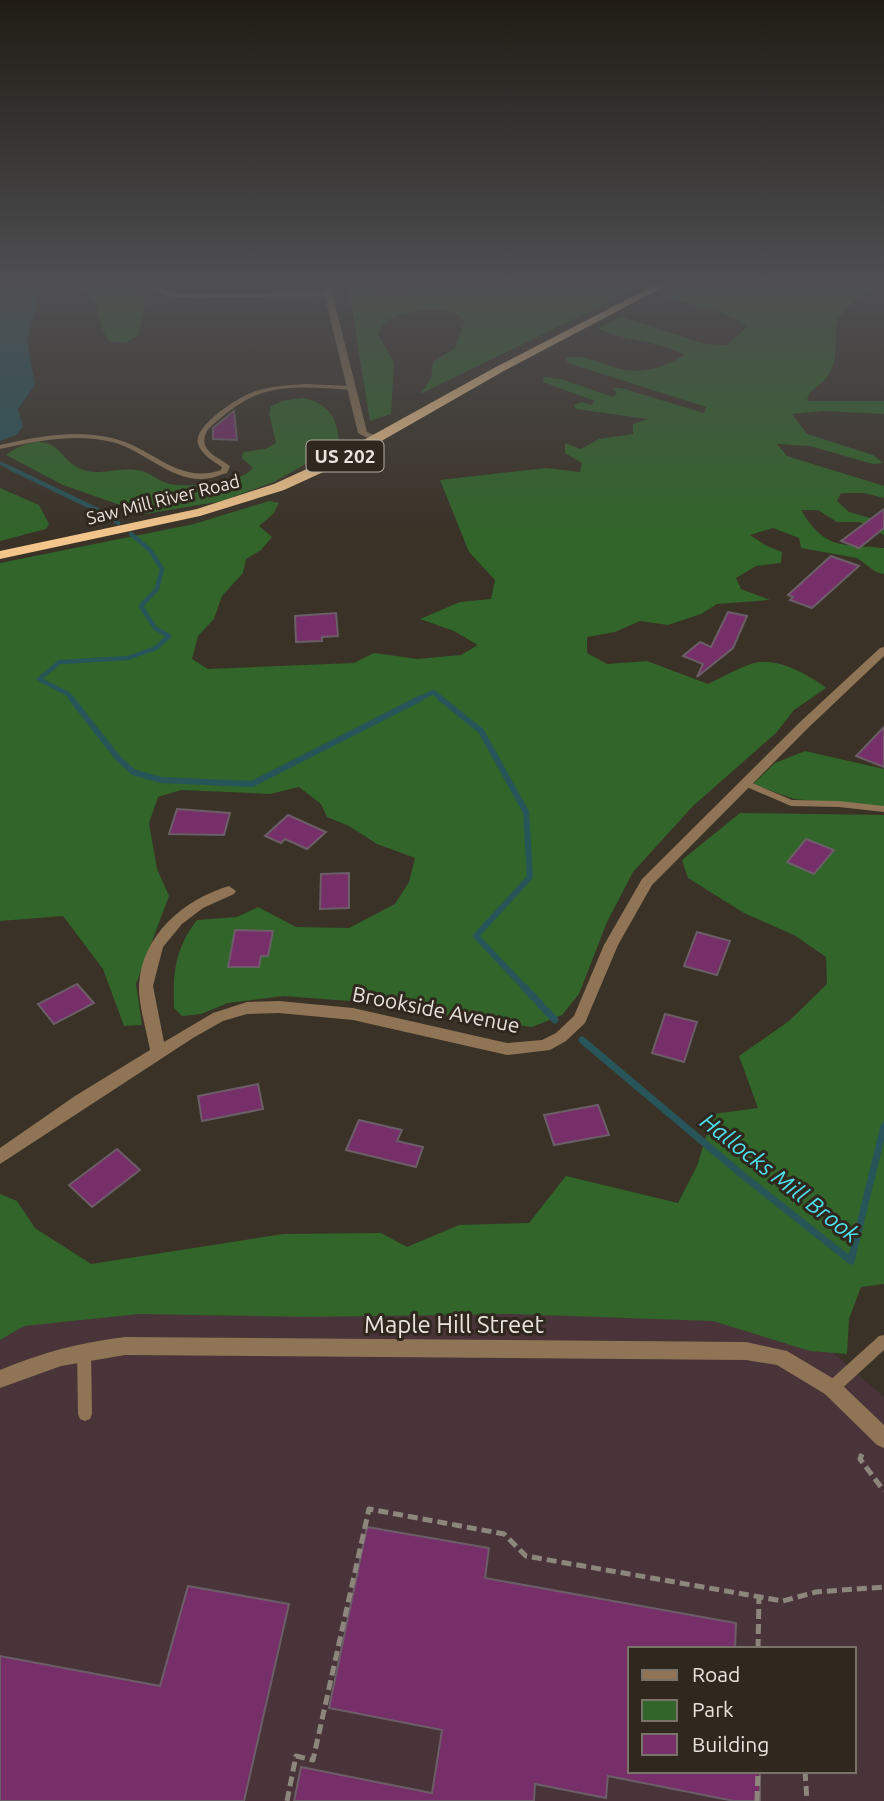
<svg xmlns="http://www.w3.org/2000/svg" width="884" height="1801" font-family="Ubuntu,sans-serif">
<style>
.commercial{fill:#493439;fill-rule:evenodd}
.green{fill:#316529}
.water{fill:#285559}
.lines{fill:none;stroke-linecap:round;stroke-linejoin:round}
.stream-far3{stroke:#285559;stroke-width:3.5}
.stream-far2{stroke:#285559;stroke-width:4.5}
.stream-far1{stroke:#285559;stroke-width:6}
.stream{stroke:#285559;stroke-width:7}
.building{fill:#772f69;stroke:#6b5e67;stroke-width:2}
.path{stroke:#8d867d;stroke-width:5;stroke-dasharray:10 5;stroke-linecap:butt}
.service{fill:#8f7555;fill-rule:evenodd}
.minor{fill:#8f7555;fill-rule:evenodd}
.tertiary{fill:#8f7555;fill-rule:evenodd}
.trunk{fill:#f4c68c;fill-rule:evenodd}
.labels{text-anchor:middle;stroke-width:6;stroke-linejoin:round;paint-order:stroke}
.far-street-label{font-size:18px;fill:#e9e3dd;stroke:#30281e}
.shield{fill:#30281e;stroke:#b2aba4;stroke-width:2}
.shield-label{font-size:19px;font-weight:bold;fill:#e9e3dd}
.street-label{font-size:21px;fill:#e9e3dd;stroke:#30281e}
.water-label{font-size:23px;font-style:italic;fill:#4ce1ec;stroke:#30281e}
.near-street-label{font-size:24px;fill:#e9e3dd;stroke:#30281e}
</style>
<rect width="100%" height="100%" fill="#3a3227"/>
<path class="commercial" d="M151,1303L748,1312L829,1349L884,1397V1801H0V1319ZM630,1649H854V1771H630Z"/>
<path class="green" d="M74,285H133L146,303L138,336L125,343L109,341C92,316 108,304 74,285Z
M437,285H644L420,394L431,379L433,362L455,348L465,321C460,317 456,313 450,312C430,306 384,311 378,334L394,363L391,414L370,421L349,291C363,283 373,294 387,295C404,296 421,289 437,285Z
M684,285H813L842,289L847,285H884C868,293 837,307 836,328C835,344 838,362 828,376C820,387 810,387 807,401H884V414L824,411L792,414L807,434L873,455L883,463L873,464L810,446L777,444L787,456L884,486V498L864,493H841L837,501L849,512L884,522V535L860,522H837L818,510H801C825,550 841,544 884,548V574L876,572L857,558L801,548L799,538L773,528L750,535L765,545L782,552L781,563L756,566L736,578L741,589L770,600L717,604L701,614L668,625L640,621L615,632L587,637V653L607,664L647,661L708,684C723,677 738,668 754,663C777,657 809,675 826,688L794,710L776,733L693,806L633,872L607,922L579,994L562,1015L532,1027L458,1018L403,1005L283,996L228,1003L201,1014L182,1016L174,1008C173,971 175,949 197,920L237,917L258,907L296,927L349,928L395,904L409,882L415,858L377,844L349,826L327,817L321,804L299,787L270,794L181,790L158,797L149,823L157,869L169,896L136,984L142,1025L124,1026L103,969L63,916L0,921V563L194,524L269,501L279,503L273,514L259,526L272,537L261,550L246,559L243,573L222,596L214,619L198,636L192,659L208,669L354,663L374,653L418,659L461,655L478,645L454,631L420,619L460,602L491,599L495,580L469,552L440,480L546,468L580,472L582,463L565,453V443L581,449L599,439L633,434V424L648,419L576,409L574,405L582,402L591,405L595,401L543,382L544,377L561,379L613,397L617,393L613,388H621L704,413L706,407L568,363L566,358C586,354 601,364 620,369C645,374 664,367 685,355C658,340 625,342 598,328L622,317L705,344L727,345L747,327C724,307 690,307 662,295Z
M303,398C328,403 338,418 339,443L334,448L274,482L222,501L146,514L63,485L6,455C16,447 37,437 51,445C63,451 67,465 84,470C102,476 119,467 137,470C148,471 156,479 166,483C184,489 242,483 253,468L242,458L243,452L265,449L276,443L269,413L271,406L282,401Z
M0,488L39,505L49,524L46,529L0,541Z
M805,751L884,769V807L794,799L753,784L775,763Z
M740,813L884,815V1284L861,1287L849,1319L847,1354L810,1351L713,1321L511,1314L306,1317L139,1314L24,1326L0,1340V1194L17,1201L35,1228L91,1264L283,1234L381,1233L407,1247L459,1225L529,1223L566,1176L678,1203L697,1166L713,1114L758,1108L739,1056L789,1021L827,984L826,957L794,935L744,913L688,878L682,860Z"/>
<path class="water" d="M0,285H36L37,302L27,340L35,385L18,409L23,427L16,435L0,441Z"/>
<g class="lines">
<path class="stream-far3" d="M0,463L13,469"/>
<path class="stream-far2" d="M10,468L112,517L118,523
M72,700L68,694L39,679L60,662L128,658L156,648L169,636L155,628L141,606L157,589L162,569L150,550L131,534
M418,700L433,692L443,700"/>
<path class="stream-far1" d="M71,698L117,757L133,772L161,780L252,784L421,698
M440,698L481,731L526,812L530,877L476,936L525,988"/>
<path class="stream" d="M524,987L555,1020
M582,1040L740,1173L851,1261L884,1126"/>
</g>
<path class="building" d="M234,411L237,440L213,439V428Z
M884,509V528L859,548L841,541Z
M831,556L859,566L812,608L790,600L793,597L788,595Z
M728,612L747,616L733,648L697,677L703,664L683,656L700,642L711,647Z
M336,613L338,636L322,637V641L296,642L295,616Z
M884,727V767L856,756Z
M177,809L230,813L224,835L169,834Z
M288,815L326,832L307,849L285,839L281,843L265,836Z
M806,839L834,850L814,874L787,862Z
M349,873V908L320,909L321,874Z
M235,930L273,931L268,956H261L259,967H228Z
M697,932L730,941L717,975L684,966Z
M77,984L94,1003L54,1024L38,1004Z
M665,1014L697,1022L684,1062L652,1053Z
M258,1084L263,1109L202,1121L198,1096Z
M598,1105L609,1135L554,1145L544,1115Z
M359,1120L402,1130L397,1141L423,1147L416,1167L346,1150Z
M117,1149L140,1170L92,1207L69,1185Z
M367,1527L489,1548L485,1578L736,1623L735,1649H630V1771H760V1801H734L608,1776L606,1798L535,1784L534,1801H294L301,1767L432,1793L442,1730L329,1708Z
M188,1586L289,1604L244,1801H0V1656L160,1686Z"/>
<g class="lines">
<path class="path" d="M862,1454L860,1459L884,1491
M758,1649L759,1596
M805,1771L807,1801
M287,1801L296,1756L313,1760L369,1509L504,1534L526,1556L783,1601L816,1592L884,1587
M757,1801L758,1771"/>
<path class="service" d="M143,285H150L172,293L191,294L328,292L331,294L328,296L191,298L169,296Z
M306,384L350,386L353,388L350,390C321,388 286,384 257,395C243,400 228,412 216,422C209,427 202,435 205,445C209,455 222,460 230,466L227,473C222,474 216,477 211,478C175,486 145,450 112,442C76,433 36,441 0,449V445C36,437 75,429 112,438C152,447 178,485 221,470L222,467C213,461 202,455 198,444C192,426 241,395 256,391C272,386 289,385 306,384Z
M745,780L792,800L839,801L884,806V812L839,807L791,806L742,785L740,783Z
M884,1335V1350L837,1393L832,1395L827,1393L825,1388L827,1383L879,1336Z
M84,1345L89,1346L91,1351L92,1414L90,1419L85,1421L80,1419L78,1414L77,1351L79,1346Z"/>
<path class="minor" d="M884,647V656L807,729L652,885L618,945L585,1023L566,1041L550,1050L507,1055L353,1020L279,1013L247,1014L223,1021L193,1038L0,1164V1148L75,1096L150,1050C147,1033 138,1002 139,985C142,935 183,900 229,886L236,891L234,894L203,908L182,924L163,947L153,986L164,1042L213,1013L247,1002L279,1001L353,1008L507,1043L542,1040L556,1033L574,1016L604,945L642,879L799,723L880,648Z
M125,1337L746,1342L787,1351L839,1382L884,1425V1448L877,1445L825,1394L777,1365L746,1360L125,1355L61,1366L0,1388V1370C40,1353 81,1342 125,1337Z"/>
<path class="tertiary" d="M322,285H330L367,432L379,437V441H373L358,433Z"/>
<path class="trunk" d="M655,285H667L502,372L343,463L284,490L200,516L0,559V551L197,509L274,484L333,457L494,368Z"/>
</g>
<linearGradient id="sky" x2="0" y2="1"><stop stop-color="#201c15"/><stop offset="0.53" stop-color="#4f4f52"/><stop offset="1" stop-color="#4f4f52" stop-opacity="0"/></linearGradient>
<rect width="884" height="537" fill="url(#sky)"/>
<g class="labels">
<g class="far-street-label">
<text transform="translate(163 500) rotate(-14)" y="6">Saw Mill River Road</text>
</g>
<rect class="shield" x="306.5" y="440.5" width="77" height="31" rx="5"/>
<g class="shield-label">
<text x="345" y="463">US 202</text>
</g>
<g class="street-label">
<text transform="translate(436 1010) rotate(11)" y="7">Brookside Avenue</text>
</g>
<g class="water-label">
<text transform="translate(780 1178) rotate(38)" y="8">Hallocks Mill Brook</text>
</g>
<g class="near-street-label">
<text x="454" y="1333">Maple Hill Street</text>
</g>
</g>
<rect x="628" y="1647" width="228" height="126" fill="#30281e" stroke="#7a736a" stroke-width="2"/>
<rect x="642" y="1670" width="35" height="10" fill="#8f7555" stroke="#7a736a" stroke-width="2"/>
<text x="692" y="1682" font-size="21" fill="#e9e3dd">Road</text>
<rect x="642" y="1700" width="35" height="21" fill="#316529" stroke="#7a736a" stroke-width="2"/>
<text x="692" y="1717" font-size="21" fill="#e9e3dd">Park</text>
<rect x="642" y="1734" width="35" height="21" fill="#772f69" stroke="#7a736a" stroke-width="2"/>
<text x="692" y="1752" font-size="21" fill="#e9e3dd">Building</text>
</svg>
